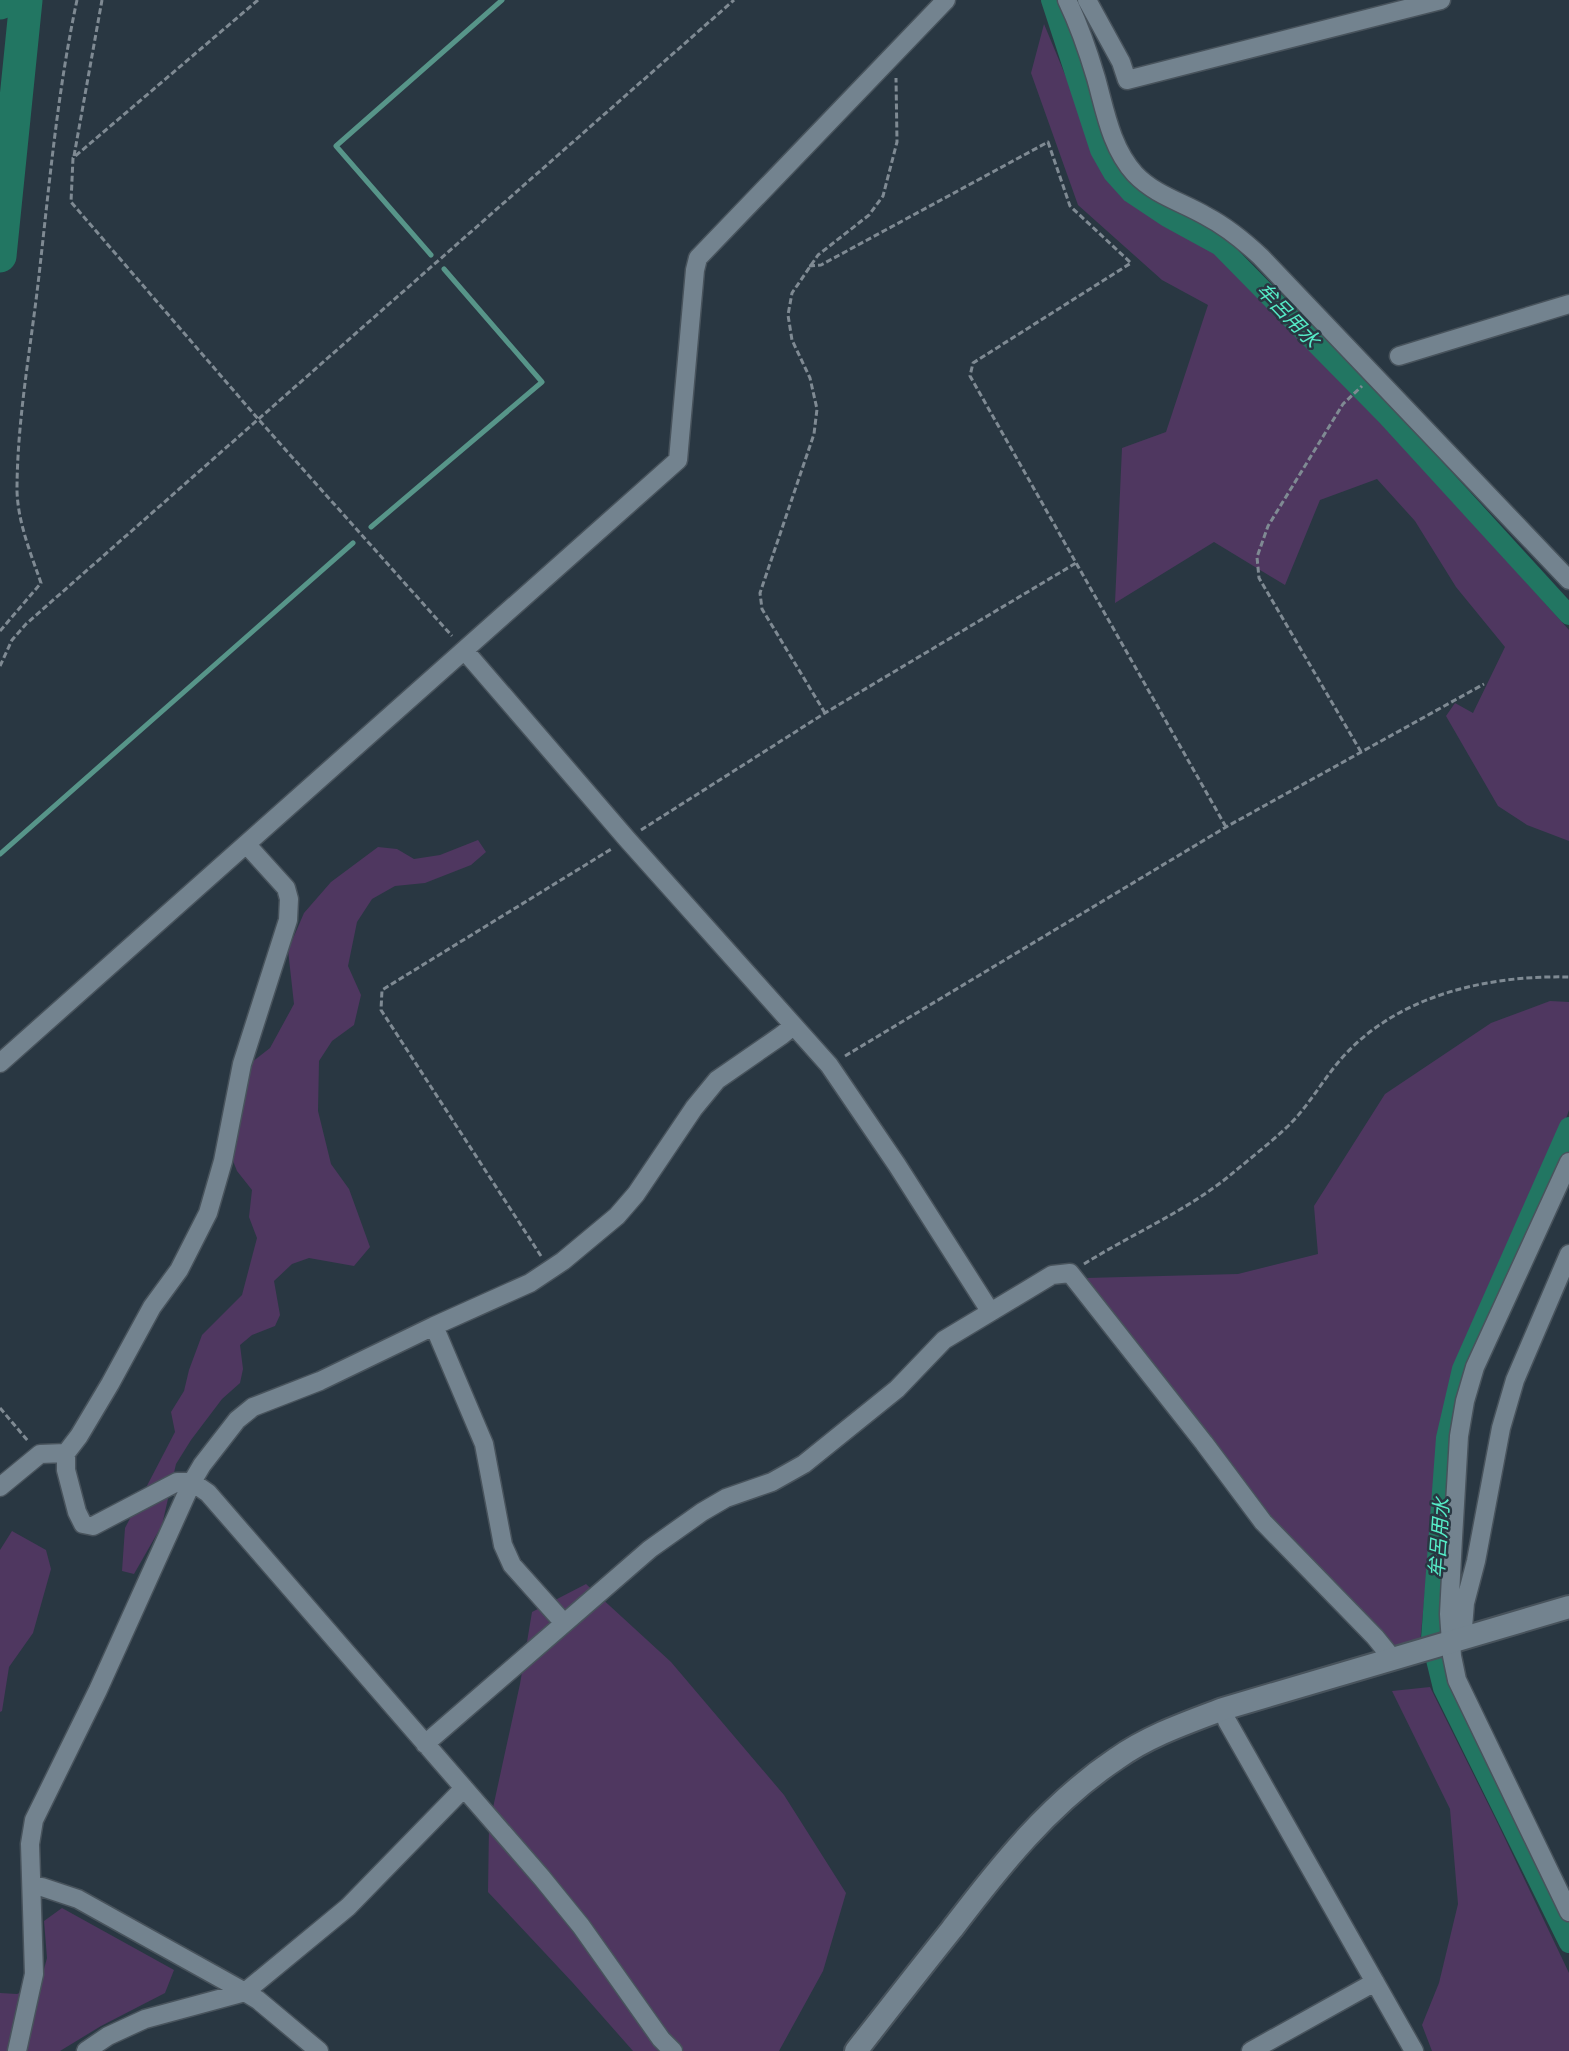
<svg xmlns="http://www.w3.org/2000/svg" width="1569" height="2051" font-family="'Noto Sans','Noto Sans JP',sans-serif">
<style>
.green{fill:#4f3760}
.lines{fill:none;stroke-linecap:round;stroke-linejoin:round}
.stream{stroke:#579589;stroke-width:5}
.canal{stroke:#227662;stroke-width:20}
.river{stroke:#227662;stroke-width:33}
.minor-casing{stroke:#48535c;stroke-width:21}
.tertiary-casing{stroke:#48535c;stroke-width:26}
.path{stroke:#7f8a93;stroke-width:3;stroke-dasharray:6 3;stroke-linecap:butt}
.minor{stroke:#73838f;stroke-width:18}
.tertiary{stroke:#73838f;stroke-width:22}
.labels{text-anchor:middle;stroke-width:5;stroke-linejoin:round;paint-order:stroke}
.water-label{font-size:20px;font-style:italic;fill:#55eac6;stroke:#293742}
</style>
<rect width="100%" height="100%" fill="#293742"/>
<path class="green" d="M1044,24L1088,130L1102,171L1127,200L1215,254L1361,398L1569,630V841L1527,825L1498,806L1446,716L1455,703L1473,713L1505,647L1456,587L1415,521L1377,479L1320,500L1285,585L1214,542L1115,603L1122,448L1166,432L1208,305L1162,280L1078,205L1031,73Z
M478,840L486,852L471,865L425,883L395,886L372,899L357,922L348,966L361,995L354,1025L332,1041L319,1061L318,1111L331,1164L349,1189L370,1247L354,1266L309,1258L292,1264L274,1281L280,1315L275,1326L252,1335L240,1345L243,1369L240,1383L222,1399L191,1440L176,1464L162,1525L134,1574L122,1571L125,1528L175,1432L171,1412L184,1391L189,1370L202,1335L242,1295L257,1238L249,1217L252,1190L237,1171L229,1151L247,1066L270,1048L294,1004L288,950L304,913L331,882L378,847L397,849L414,859L440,855Z
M1550,1001L1569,1002V1110L1551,1162L1503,1265L1461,1379L1436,1476L1419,1654L1399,1655L1268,1516L1086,1278L1238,1274L1318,1254L1314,1206L1385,1094L1491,1023Z
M12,1531L46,1550L51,1569L33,1633L9,1667L2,1711L0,1712V1550Z
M586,1584L671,1662L784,1795L846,1893L823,1971L779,2051H633L573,1983L488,1892L489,1826L520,1684L532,1612Z
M1430,1687L1498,1824L1569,1973V2051H1432L1422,2025L1439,1983L1458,1904L1450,1809L1392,1691Z
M62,1908L174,1970L165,1993L101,2026L60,2051H0V1993L17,1994L40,1984L47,1958L44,1921Z"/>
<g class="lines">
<path class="stream" d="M431,255L336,146L502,0
M371,527L542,382L444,269
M0,854L353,543"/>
<path class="canal" d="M1051,0L1100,150L1113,173L1131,193L1167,217L1220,246L1387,416L1569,615
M1569,1127L1462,1369L1446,1438L1431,1639L1443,1688L1569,1943"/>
<path class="river" d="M0,3L3,0
M0,256L26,0"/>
<g class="minor-casing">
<path id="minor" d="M1067,0C1079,25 1088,51 1096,78C1105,110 1111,148 1135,174C1155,195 1182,202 1206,216C1227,227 1244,241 1261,257L1569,580
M1087,0L1121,62L1127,80L1441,0
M1399,356L1569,304
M465,651L627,839L829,1065L897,1165L990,1311
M0,1063L678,460L695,270L698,258L946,0
M1569,1162L1475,1367L1465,1401L1459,1436L1453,1538L1449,1614L1452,1656L1457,1680L1569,1912
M434,1326L484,1444L503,1545L512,1565L563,1622
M0,1487L40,1454L66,1453
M1462,1640L1465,1603L1476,1561L1501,1428L1515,1380L1569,1254
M1223,1709L1227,1721L1414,2051
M425,1744L650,1549L702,1512L726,1498L772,1482L804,1464L897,1389L944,1340L1052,1275L1070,1273L1204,1443L1263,1522L1375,1637L1392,1658
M32,1887H42L78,1899L245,1992L258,2000L319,2051
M17,2051L34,1974L30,1844L34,1820L98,1690L192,1482H177L93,1526L83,1524L77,1512L66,1470V1453L79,1436L110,1384L152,1307L179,1270L208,1213L223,1161L242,1064L288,920L289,899L286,888L247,845
M86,2051L108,2036L145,2019L245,1992L348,1907L464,1788
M673,2051L661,2039L581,1926L542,1878L208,1493L192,1482L202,1465L237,1420L253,1407L320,1381L434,1326L530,1283L563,1261L617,1216L636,1194L694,1108L717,1080L782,1035L793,1026
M1251,2051L1375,1982"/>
</g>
<g class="tertiary-casing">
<path id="tertiary" d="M856,2051C888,2010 920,1969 952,1929C1000,1866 1049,1804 1116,1759C1148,1736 1186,1723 1223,1709L1569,1607"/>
</g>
<path class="path" d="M258,0L73,158L71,202L259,420L452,636
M74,156L102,0
M809,266L821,265L1048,142L1070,206L1131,263L973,363L970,376L1226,827
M0,631L41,583C31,554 18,523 17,491C17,422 30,352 38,284C49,189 57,93 77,0
M0,666L12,640L26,624L734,0
M825,713L762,609L760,593L814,434L817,409L810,378L792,340L788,315L792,293L818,255L869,215L883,196L897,142L896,78
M1361,752L1259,578L1257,557L1268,526L1343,404L1362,386
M641,830L825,713L1076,563
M845,1056L1226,827L1484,684
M541,1256L381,1010L382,990L613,848
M1084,1264C1132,1234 1184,1212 1228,1177C1247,1161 1269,1144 1287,1127C1308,1107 1322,1081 1341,1059C1397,995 1488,975 1569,977
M0,1408L28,1441"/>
<use href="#minor" class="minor"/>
<use href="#tertiary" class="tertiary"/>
</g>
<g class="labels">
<g class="water-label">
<text transform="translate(1288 315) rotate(46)" y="7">牟呂用水</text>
<text transform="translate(1439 1538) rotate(-86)" y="7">牟呂用水</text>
</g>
</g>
</svg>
